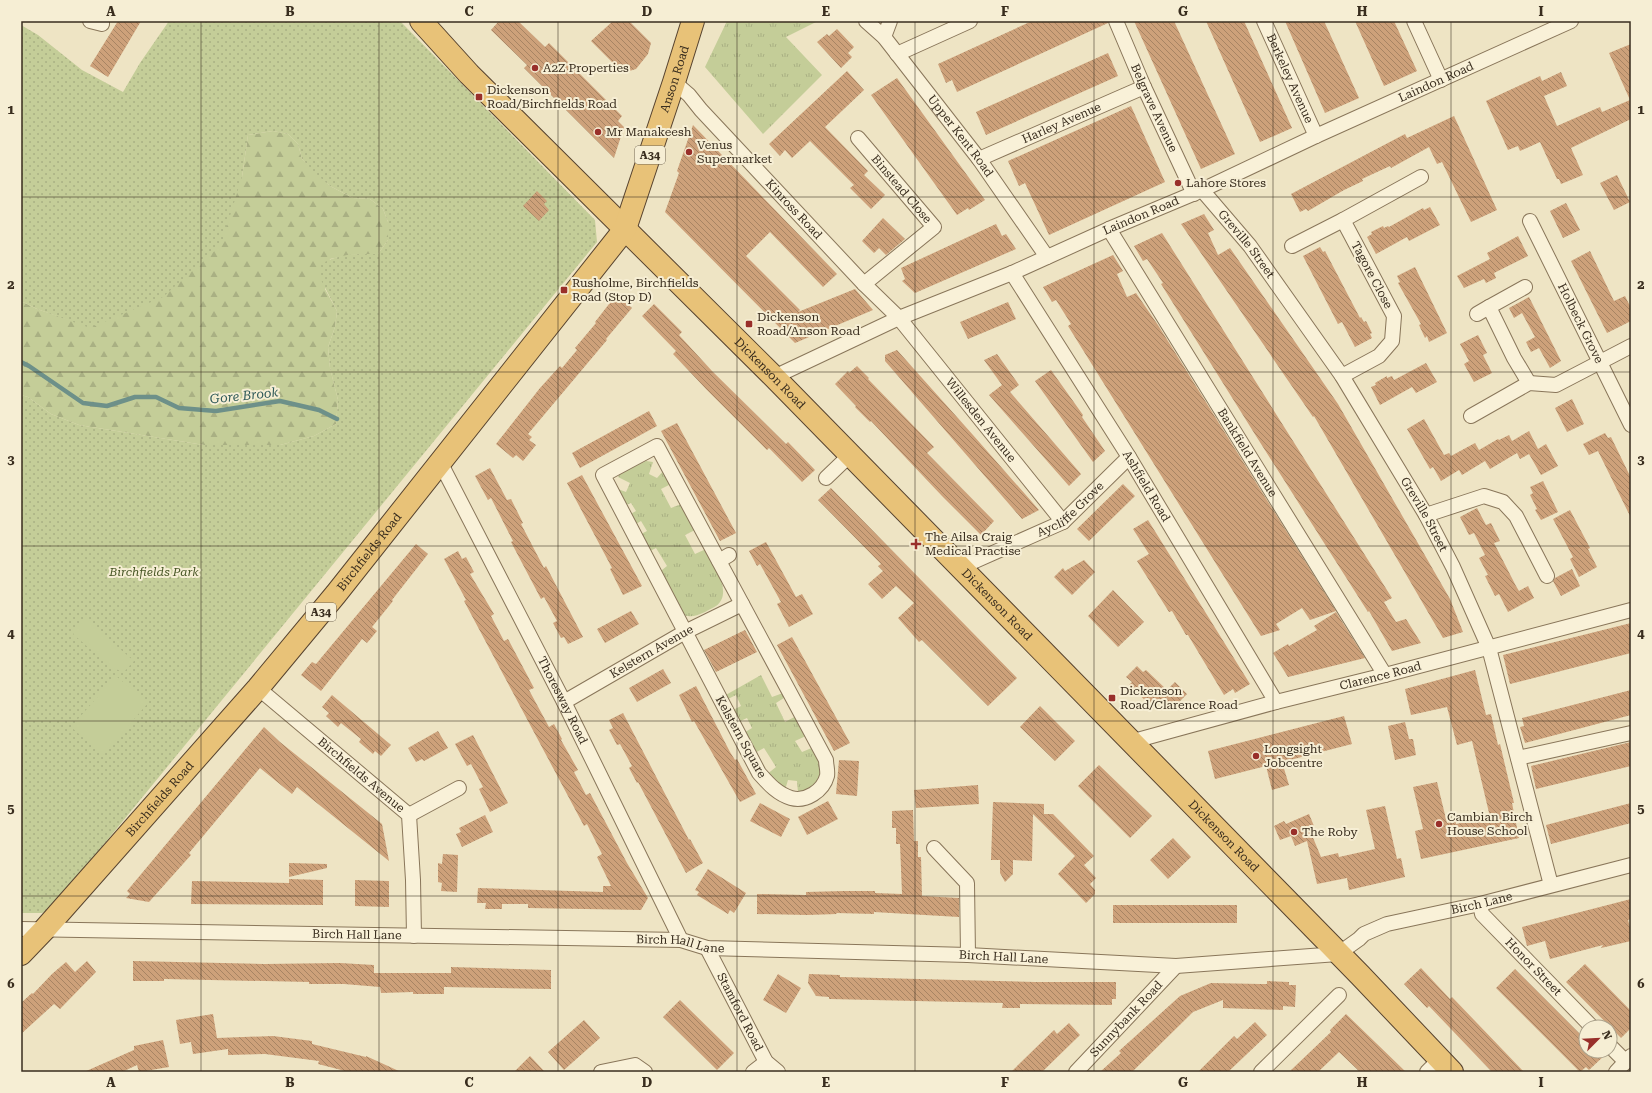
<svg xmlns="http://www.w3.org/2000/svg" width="1652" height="1093" font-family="'Roboto Serif',serif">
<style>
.grass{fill:url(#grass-tufts)}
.forest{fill:url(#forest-firs)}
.park{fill:url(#park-dots)}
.pitch{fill:#c4cd98}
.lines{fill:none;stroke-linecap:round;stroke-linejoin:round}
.stream{stroke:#6d9089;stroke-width:4.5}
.building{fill:url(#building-back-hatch)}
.minor-casing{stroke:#89765a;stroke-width:16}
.trunk-casing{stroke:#57432f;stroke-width:24}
.minor{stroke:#f9f1d8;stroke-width:14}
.trunk{stroke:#e8c278;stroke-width:22}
.grid{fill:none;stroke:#392d1e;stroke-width:1;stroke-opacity:0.55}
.poi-dot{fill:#992f2a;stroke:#f6eed4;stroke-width:1.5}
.labels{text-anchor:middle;stroke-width:4;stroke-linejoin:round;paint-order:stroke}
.shield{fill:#f6eed4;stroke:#726755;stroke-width:1}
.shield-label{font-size:11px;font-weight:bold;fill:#392d1e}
.poi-label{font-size:12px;fill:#392d1e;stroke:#f6eed4;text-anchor:start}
.street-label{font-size:12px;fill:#392d1e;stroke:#f6eed4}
.park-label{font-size:12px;font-style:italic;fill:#475625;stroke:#f6eed4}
.water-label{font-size:13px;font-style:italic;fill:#2e5958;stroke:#f6eed4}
.neatline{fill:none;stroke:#392d1e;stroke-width:1.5}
.grid-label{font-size:13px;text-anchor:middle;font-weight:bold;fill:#392d1e}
</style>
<defs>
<pattern id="grass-tufts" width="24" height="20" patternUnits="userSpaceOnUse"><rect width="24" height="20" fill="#c4cd98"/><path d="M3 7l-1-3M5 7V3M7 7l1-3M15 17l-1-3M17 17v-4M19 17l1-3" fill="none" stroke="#a9b083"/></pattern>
<pattern id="forest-firs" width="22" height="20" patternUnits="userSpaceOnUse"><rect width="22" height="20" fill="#c4cd98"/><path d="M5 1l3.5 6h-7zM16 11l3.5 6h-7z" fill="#a9b083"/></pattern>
<pattern id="park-dots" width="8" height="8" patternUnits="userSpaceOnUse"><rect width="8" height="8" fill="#c4cd98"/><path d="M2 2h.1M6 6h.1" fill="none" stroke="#a9b083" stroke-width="1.8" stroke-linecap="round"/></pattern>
<pattern id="building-back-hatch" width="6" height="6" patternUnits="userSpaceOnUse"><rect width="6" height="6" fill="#cda17a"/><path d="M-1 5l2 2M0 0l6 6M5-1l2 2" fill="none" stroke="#a78463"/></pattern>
</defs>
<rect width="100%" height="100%" fill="#eee4c4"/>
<path class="grass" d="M727,21H818L786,37L822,75L763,134L705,67Z
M646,461L653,462L649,474L657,478L664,470L673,483L661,489L671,508L684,503L697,529L685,535L695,554L706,549C713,563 734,593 716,606C713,608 708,610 705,612C694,617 689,618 678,613L657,574L667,566L656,548L646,553L637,536L647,531L641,521L631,527L627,516L636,511L631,503L621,507L615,488L626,492L630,483L618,477L621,473Z
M761,675L772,697L783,693L787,696L776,703L785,722L798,715L808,735L795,741L802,752L814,747L820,761L822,774C815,784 810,792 798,793L797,781L788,780L785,790L766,775L776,767L764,748L753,754L742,734L752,728L747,718L736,723L731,711L741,706L736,695L726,700L724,696Z"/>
<path class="forest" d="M273,131L288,134L298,144L302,159L330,186L353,198L370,199L383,209L388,222V240L378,254L350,255L330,259L325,289L337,311L335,327L328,347L330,368L338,400L336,424L314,436L280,445H204L79,425L51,414L28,397L21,395V301L37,309L90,327L242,177L248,135Z"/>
<path class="park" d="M169,21H400L595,220L597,242L50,910L42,913H21V395L28,397L51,414L79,425L204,445H280L314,436L336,424L338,400L330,368L328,347L335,327L337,311L319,276L320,265C338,253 358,254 378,254L388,240V222L383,209L370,199L353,198L330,186L314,172L302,159L298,144L288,134L273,131L248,135L242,177L221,245L163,297L90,328L37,309L21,301V25L38,35L82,70L123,92L140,63Z"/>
<path class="pitch" d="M85,619L134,661L124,672L112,668L73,634Z
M116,676L148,703L103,755L71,727Z"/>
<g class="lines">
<path class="stream" d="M21,362L29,366L83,403L107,406L135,397H156L179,408L216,411L280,401L319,410L337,419"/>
</g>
<path class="building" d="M118,21H141L108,77L90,66Z
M499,21H518L545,47L549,43L622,116L618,121L624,127L614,158L524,68L527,65L491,30Z
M613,21H629L651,43L648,54L636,69L623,73L591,41Z
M1032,21H1108V23L957,92L952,80L946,83L938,64Z
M1134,21H1174L1235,154L1201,169Z
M1206,21H1244L1292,128L1260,142Z
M1285,21H1324L1359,98L1325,113Z
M1355,21H1394L1417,71L1384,86Z
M837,29L854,47L848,53L852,57L841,68L817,42L827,34L829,36Z
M1631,44V119L1571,148L1583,175L1561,184L1559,179H1557L1540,142L1520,151L1518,146L1508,150L1486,101L1540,76L1542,81L1561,72L1567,86L1544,96L1557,126L1600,107L1602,112L1630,100L1609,53Z
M1108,53L1118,76L986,135L976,112Z
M847,71L864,90L825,127L868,171L864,175L885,195L871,209L850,188L854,185L810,141L792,158L785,150L780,156L769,144Z
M897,78L985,200L969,210L968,208L957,215L871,95Z
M1131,106L1165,182L1049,235L1025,183L1019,186L1008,161Z
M1454,116L1497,210L1471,222L1442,162L1437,164L1429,147L1391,168L1390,166L1362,179L1363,181L1344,190L1308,211L1306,209L1300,212L1291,194L1405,134L1407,138Z
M693,125L837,274L823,287L770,232L746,256L800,310L798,312L855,289L873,310L795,343L665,212L679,173L677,171Z
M1617,175L1630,202L1614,210L1600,183Z
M537,191L547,201L544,204L549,210L539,221L523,206Z
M1566,203L1580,230L1563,238L1550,211Z
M1430,207L1440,225L1409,241L1407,237L1376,254L1367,237L1372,234L1371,232L1383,226L1384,228L1388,226L1389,227L1423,208L1424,210Z
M1204,214L1214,230L1208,233L1218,255L1230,248L1338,404L1450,599L1463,632L1443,638L1314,416L1313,417L1181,224Z
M883,218L905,239L886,255L879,248L874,253L862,241Z
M996,224L1002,236L1006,234L1016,249L915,293L902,281L905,279L901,268Z
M1162,233L1392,598L1384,602L1396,622L1406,619L1421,643L1392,651L1369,611L1368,612L1256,436L1161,284L1163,283L1147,259L1143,261L1134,246Z
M1518,236L1528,256L1494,273L1496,278L1486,283L1484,279L1464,288L1457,276L1490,259L1487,253Z
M1320,247L1323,252L1325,251L1360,318L1361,317L1364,322L1366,321L1372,333L1370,334L1372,338L1355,347L1342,322L1338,324L1303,256Z
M1590,251L1614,301L1625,296L1631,308V321L1607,333L1571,261Z
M1113,255L1123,271L1117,274L1127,297L1136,293L1158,325L1336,611L1310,620L1302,608L1276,624L1280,630L1261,636L1068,326L1071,324L1056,300L1052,302L1043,287Z
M1415,267L1447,333L1429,342L1427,336L1425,338L1419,325L1421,324L1398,283L1400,282L1397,276Z
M616,295L632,308L606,339L607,340L528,434L532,437L529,440L536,445L523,461L516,455L513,458L496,444L540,388L560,366L562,368L577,350L575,348L596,323L595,322Z
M1529,297L1561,361L1550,368L1539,348L1531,352L1526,342L1535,337L1522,313L1514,318L1509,308Z
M1008,302L1016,319L968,339L960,322Z
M654,304L682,332L679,335L712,371L786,444L788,442L815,470L802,482L769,448L767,450L706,389L673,354L676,351L642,316Z
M1478,335L1487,353L1483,355L1492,373L1474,382L1464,364L1469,361L1460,344Z
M897,350L973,435L1039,510L1022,519L885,361V355Z
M997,354L1019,385L1010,392L1081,474L1069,486L989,395L1002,385L984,360Z
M1426,363L1437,382L1416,393L1412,387L1380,405L1371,387L1376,385L1375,383L1387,376V378L1392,376L1394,380Z
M857,366L869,378L868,379L934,447L927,453L994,521L981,535L942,496L871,421L870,422L855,407L856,406L835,384L848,371L849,373Z
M1051,370L1083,415L1082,417L1105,451L1093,462L1035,381Z
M1572,399L1584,424L1567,432L1555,408Z
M649,411L657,426L580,468L572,453Z
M1424,419L1444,455L1449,453L1451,456L1475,443L1479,450L1498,439L1499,440L1509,435L1512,441L1529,431L1538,449L1546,444L1558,466L1541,475L1529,454L1520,459L1517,453L1490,469L1485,461L1462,475L1459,470L1441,481L1433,467L1430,469L1407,429Z
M677,423L736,533L720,541L661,431Z
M1605,433L1608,438L1611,437L1631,478V518L1598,451L1589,455L1583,444Z
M490,468L507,500L511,499L523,523L521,524L544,568L546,566L583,637L568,644L564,637L561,638L553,623L557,621L544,597L541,599L511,542L513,541L491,498L488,500L475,476Z
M582,475L642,586L623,595L610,569L612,568L567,483Z
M1543,481L1558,512L1541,520L1535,510L1537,509L1530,495L1533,493L1530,487Z
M1123,484L1135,496L1089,541L1077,529Z
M831,488L1017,678L988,706L922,640L919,642L898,618L914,603L896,586L882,599L868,584L883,571L878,566L881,564L818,500Z
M1477,508L1486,525L1491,523L1500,541L1494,543L1516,586L1519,591L1528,586L1534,598L1508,612L1499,594L1495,596L1485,576L1488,575L1479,558L1485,555L1474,533L1469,535L1460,517Z
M1570,510L1590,548L1588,549L1597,567L1579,577L1570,559L1573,557L1553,519Z
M1148,520L1250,684L1235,693L1233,689L1224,695L1188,635H1186L1172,611L1169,612L1137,561L1149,554L1133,529Z
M766,542L796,597L802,594L813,614L789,627L777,604L781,602L760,564L757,566L749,551Z
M416,544L428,554L392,600L393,601L372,627L377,631L367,643L362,639L321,691L301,675L312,662L316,664Z
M458,551L462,559L466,557L474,572L470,574L494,614L491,616L504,641L508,639L534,688L529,690L549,727L554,724L562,739L561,740L578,770L574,772L586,795L590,793L627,863L648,898L641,910L528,908V904H502V909H485L486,903H477L478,888L603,892V886H611L597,857L602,854L587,824L584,826L464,601L466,600L444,559Z
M1084,560L1095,572L1072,595L1054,577L1063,568L1065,571Z
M1572,569L1580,586L1561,596L1553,581L1555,578Z
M1113,590L1144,622L1118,647L1088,616Z
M631,611L639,624L605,643L597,629Z
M1336,612L1365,658L1288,677L1273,653L1288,644L1289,646L1317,630L1314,626Z
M1631,623V653L1510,684L1503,655Z
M745,630L757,652L716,672L704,650Z
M792,637L850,743L834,751L777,645Z
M1137,666L1143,672L1146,670L1167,690L1175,682L1187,694L1175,706L1173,704L1167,710L1159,701L1155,706L1151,702L1149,704L1129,685L1132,682L1126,677Z
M663,669L671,683L637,702L629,688Z
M1475,670L1486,715L1491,714L1498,745L1500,744L1514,803H1512L1519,838L1421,859L1415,831L1423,829L1413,787L1437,782L1447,823L1456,821V824L1490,817L1472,741L1457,745L1447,707L1411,715L1405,689Z
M696,686L730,752L735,760L737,759L756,794L740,802L694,721L692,722L679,695Z
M1631,690V715L1525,743L1520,727L1524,726L1522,718Z
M332,695L391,745L381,756L375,751L373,754L359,742L361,739L341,723L338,727L326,716L329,713L322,707Z
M1040,706L1075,741L1055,761L1020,727Z
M623,713L689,840L690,839L703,863L686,873L638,782L637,783L629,768L632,766L620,744L617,745L609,730L613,728L609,720Z
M1344,716L1352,744L1282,762L1289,785L1272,790L1266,766L1215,779L1208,751Z
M1405,722L1409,739H1413L1416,755L1395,760L1388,726Z
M264,727L280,742L382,824L389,861L297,787L292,794L260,768L189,853L191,855L149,902L126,898L130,894L127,891Z
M438,731L448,748L424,761L422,759L416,762L408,748Z
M473,735L508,803L490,812L479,789L483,787L471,764L467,766L455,744Z
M1631,742V766L1536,789L1531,766Z
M839,760L859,761L857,796L836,794Z
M1099,765L1152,816L1130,838L1078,786Z
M978,785L979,804L916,808L914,790Z
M828,801L838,819L807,835L798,817Z
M993,802L1044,804V814H1053L1094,856L1084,865L1096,878L1090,884L1095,890V894L1086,903L1058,874L1075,856L1033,814L1032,861L1013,860V874L1005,882L1000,873V860H991Z
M760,803L790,819L781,837L750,821Z
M1631,803V823L1551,844L1546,825Z
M1385,806L1397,859L1401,858L1405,877L1349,890L1347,878L1317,884L1307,841L1295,846L1291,836L1280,840L1274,826L1284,821L1286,824L1309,814L1314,826L1309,828L1321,857L1338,853L1339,857L1375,849L1366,810Z
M913,810L914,841H918V857H921L922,896L959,898V917L874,912V914L836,913L837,914L807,915L757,914V894L806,895V892L844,891H875V893L902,894L900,844H896V828H892V811Z
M485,815L493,832L462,847L456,834L461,832L459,828Z
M1173,838L1191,857L1168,879L1150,860Z
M443,854L458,855L457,892L441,891L442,883L438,882V863L442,864Z
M289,863L327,864V868L289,877Z
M708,869L746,893L734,913L730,910L728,914L697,895L699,892L695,890Z
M289,879L323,880V905L191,904L192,881L289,883Z
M355,880L389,881V907L355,906Z
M1631,899V919L1628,920L1631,931V941L1601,948L1603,945L1550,959L1545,941L1527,946L1522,927Z
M1113,905H1237V923H1113Z
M87,961L96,972L60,1009L54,1004L21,1034V1003L32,993L33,994L52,974L66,962L75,972Z
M133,961L264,964L340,963L374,965V973H451V967L551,970V989L444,987V994H413V992L381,993L380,987L344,984H309V982L164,979V981H133Z
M1585,964L1631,1011V1028L1621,1038L1566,982Z
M1421,968L1450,999L1452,997L1524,1072H1492L1429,1006L1427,1008L1404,984Z
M1515,969L1586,1040V1051H1603L1606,1054L1589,1070L1586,1067L1580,1072L1496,988Z
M778,974L801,988L786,1013L763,1000Z
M809,974L840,975V977L1035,982H1116V999H1112V1005L1020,1004V1008H1002L1003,1003L829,999V997L816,996L808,983Z
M1267,981L1289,982V985H1296L1295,1007L1283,1006V1010L1223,1008V1000L1193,1012L1132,1072H1100L1121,1053L1119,1051L1180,996L1211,983L1261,984H1267Z
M680,1000L734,1053L717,1070L663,1017Z
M213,1014L217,1038L273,1036L312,1041V1044L366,1057V1056L401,1072H349L318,1064L319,1061L265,1054L228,1055V1049L193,1054L191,1042L180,1044L176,1020Z
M1346,1014L1406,1072H1360L1339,1052L1318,1072H1289L1331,1032L1330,1030Z
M584,1020L600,1038L564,1070L548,1052Z
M1255,1022L1267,1035L1228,1072H1198L1234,1036L1237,1039Z
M1069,1023L1080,1035L1042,1072H1011L1054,1030L1057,1034Z
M163,1040L169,1067L139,1072L137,1065L122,1072H84L134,1050V1046Z
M530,1056L545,1072H514Z"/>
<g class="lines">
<g class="minor-casing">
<g id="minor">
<path d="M90,21L102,24V21"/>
<path id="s1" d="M866,21L884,37L979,159L1047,257"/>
<path id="s2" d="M1116,21L1144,87L1194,194"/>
<path id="s3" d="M1264,21L1316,136"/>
<path d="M1414,21L1441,80"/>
<path d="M884,37L890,21"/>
<path d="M897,54L970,21"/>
<path id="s4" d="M674,82L689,95L701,110L864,284L899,318L1063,522"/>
<path id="s5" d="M858,138L934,227L864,284"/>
<path id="s6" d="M979,159L1144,87"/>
<path id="s7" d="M1202,190L1250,246L1342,376L1426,515L1453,567L1489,648L1551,885"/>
<path id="s8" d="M1530,221L1631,425"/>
<path id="s9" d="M1109,229L1385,675"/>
<path d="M1292,246L1343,220"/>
<path id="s10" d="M1012,273L1129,457L1276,702"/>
<path d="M1525,287L1489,307L1514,358L1529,383"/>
<path d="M1477,314L1489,307"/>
<path d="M1342,376L1379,356L1392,341L1394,316L1343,220L1421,177"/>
<path id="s11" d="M774,377L899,318L1012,273L1109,229L1202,190L1316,136L1571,21"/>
<path d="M1471,416L1529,383L1556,385L1631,346"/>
<path d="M657,446L826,760C826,765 828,771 827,776C823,791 806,802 791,798C777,794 768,783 759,773L603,475Z"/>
<path id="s12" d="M440,462L564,702L681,940"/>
<path d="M826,478L850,455"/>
<path d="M1426,515L1484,496L1503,502L1516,516L1547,576"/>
<path d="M719,561L729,555"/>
<path id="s13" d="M959,568L1063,522L1129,457"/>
<path id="s14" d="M258,688L409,815L413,880L414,936"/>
<path id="s15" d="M564,702L685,632L742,604"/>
<path id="s16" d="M1130,742L1276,702L1385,675L1631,610"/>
<path d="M1518,758L1631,733"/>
<path d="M409,815L459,788"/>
<path d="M934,848L967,883L968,955"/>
<path id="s17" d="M1480,904L1482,914L1592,1027"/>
<path id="s18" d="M21,929L681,940L707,948L968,955L1176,966L1338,954L1359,939L1364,934L1387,924L1480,904L1631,865"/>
<path id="s19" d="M707,948L766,1062L778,1072"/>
<path d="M1610,1046L1626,1062"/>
<path d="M601,1072L635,1065L645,1072"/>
<path d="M753,1072L766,1062"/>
<path id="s20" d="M1076,1072L1176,966"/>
<path d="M1261,1072L1339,995"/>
<path d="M1427,1072L1440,1059"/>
<path d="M1616,1072L1631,1056"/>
</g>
</g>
<g class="trunk-casing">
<g id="trunk">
<path id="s21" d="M421,21L469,74L774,377L1360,975L1452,1072"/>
<path id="s22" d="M21,954L44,930L258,688L336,594L625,229L674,82L693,21"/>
</g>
</g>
<use href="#minor" class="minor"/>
<use href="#trunk" class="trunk"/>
</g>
<path class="grid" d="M201,21V1072M379,21V1072M558,21V1072M737,21V1072M915,21V1072M1094,21V1072M1273,21V1072M1451,21V1072M21,197H1631M21,372H1631M21,546H1631M21,721H1631M21,896H1631"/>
<g class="poi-dot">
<circle cx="535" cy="68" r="4"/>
<rect x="475" y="93" width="8" height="8" rx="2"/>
<circle cx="598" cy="132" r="4"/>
<circle cx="689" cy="152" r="4"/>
<circle cx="1178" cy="183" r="4"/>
<rect x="560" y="286" width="8" height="8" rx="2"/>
<rect x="745" y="320" width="8" height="8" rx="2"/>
<path d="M914 538h4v4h4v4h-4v4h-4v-4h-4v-4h4z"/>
<rect x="1108" y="694" width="8" height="8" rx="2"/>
<circle cx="1256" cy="756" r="4"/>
<circle cx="1439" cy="824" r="4"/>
<circle cx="1294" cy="832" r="4"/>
</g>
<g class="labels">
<g class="shield">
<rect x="635" y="146" width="30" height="18" rx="3"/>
<rect x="306" y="603" width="30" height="18" rx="3"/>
</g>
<g class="shield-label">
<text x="650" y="159">A34</text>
<text x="321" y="616">A34</text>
</g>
<g class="poi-label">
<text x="543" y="72">A2Z Properties</text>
<text x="487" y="94">Dickenson<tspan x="487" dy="14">Road/Birchfields Road</tspan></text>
<text x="606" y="136">Mr Manakeesh</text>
<text x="697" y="149">Venus<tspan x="697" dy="14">Supermarket</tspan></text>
<text x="1186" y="187">Lahore Stores</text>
<text x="572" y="287">Rusholme, Birchfields<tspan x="572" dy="14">Road (Stop D)</tspan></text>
<text x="757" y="321">Dickenson<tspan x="757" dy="14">Road/Anson Road</tspan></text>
<text x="925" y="541">The Ailsa Craig<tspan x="925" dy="14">Medical Practise</tspan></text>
<text x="1120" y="695">Dickenson<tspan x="1120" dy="14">Road/Clarence Road</tspan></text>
<text x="1264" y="753">Longsight<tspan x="1264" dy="14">Jobcentre</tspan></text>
<text x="1447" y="821">Cambian Birch<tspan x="1447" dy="14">House School</tspan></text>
<text x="1302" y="836">The Roby</text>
</g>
<g class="street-label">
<text dy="4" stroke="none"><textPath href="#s22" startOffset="1102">Anson Road</textPath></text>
<text dy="4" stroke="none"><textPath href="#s3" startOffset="63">Berkeley Avenue</textPath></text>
<text dy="4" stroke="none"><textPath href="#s11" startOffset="725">Laindon Road</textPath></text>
<text dy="4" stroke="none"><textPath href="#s2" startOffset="95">Belgrave Avenue</textPath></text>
<text dy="4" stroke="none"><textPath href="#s6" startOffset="90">Harley Avenue</textPath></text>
<text dy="4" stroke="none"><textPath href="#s1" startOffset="149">Upper Kent Road</textPath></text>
<text dy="4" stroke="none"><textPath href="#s5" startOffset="67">Binstead Close</textPath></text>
<text dy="4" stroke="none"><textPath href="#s4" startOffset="175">Kinross Road</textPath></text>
<text dy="4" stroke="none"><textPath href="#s11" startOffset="401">Laindon Road</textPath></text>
<text dy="4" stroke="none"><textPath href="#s7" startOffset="70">Greville Street</textPath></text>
<text transform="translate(1372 275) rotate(62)" y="4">Tagore Close</text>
<text dy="4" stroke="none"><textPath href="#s8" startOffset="114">Holbeck Grove</textPath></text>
<text dy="4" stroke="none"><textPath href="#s21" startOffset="496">Dickenson Road</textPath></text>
<text dy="4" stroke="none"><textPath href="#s4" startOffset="457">Willesden Avenue</textPath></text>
<text dy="4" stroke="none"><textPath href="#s9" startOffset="263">Bankfield Avenue</textPath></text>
<text dy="4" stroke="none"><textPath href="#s10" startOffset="252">Ashfield Road</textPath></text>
<text dy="4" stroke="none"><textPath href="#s13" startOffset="127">Aycliffe Grove</textPath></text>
<text dy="4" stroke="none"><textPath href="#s7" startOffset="394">Greville Street</textPath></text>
<text dy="4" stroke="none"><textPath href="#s22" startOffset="532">Birchfields Road</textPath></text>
<text dy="4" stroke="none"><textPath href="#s21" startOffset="820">Dickenson Road</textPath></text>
<text dy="4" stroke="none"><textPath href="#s15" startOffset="101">Kelstern Avenue</textPath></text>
<text dy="4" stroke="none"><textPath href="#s16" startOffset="259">Clarence Road</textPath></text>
<text dy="4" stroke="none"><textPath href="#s12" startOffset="268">Thoresway Road</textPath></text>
<text transform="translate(741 737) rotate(61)" y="4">Kelstern Square</text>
<text dy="4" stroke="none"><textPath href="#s14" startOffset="135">Birchfields Avenue</textPath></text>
<text dy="4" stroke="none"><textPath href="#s22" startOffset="208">Birchfields Road</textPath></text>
<text dy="4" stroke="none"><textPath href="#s21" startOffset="1144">Dickenson Road</textPath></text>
<text dy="4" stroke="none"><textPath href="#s18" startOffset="1474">Birch Lane</textPath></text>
<text dy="4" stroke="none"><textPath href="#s18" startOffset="336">Birch Hall Lane</textPath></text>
<text dy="4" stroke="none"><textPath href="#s18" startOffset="660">Birch Hall Lane</textPath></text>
<text dy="4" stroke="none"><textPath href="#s18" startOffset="984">Birch Hall Lane</textPath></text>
<text dy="4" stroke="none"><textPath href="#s17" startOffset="84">Honor Street</textPath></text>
<text dy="4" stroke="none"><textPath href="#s19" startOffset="72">Stamford Road</textPath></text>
<text dy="4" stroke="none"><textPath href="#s20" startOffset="73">Sunnybank Road</textPath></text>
</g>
<g class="park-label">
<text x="154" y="576">Birchfields Park</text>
</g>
<g class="water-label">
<text transform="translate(244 395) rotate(-6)" y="5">Gore Brook</text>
</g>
</g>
<rect width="1652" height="1093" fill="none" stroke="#f6eed4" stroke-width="44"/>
<g transform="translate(1598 1039) rotate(66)"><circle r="19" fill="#f6eed4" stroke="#aaa18b"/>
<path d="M0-3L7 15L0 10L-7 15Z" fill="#992f2a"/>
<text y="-6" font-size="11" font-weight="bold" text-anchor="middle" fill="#392d1e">N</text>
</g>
<rect x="22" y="22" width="1608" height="1049" class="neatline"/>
<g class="grid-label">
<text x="111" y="16">A</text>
<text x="290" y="16">B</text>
<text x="469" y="16">C</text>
<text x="647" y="16">D</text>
<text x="826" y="16">E</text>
<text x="1005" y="16">F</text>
<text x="1183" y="16">G</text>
<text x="1362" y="16">H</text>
<text x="1541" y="16">I</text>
<text x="11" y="114">1</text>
<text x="1641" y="114">1</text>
<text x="11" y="289">2</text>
<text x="1641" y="289">2</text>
<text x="11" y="464">3</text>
<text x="1641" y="464">3</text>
<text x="11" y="638">4</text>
<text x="1641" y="638">4</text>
<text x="11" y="813">5</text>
<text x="1641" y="813">5</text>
<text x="11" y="988">6</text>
<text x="1641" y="988">6</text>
<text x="111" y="1087">A</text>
<text x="290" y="1087">B</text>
<text x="469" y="1087">C</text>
<text x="647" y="1087">D</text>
<text x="826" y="1087">E</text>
<text x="1005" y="1087">F</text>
<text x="1183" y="1087">G</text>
<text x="1362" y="1087">H</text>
<text x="1541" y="1087">I</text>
</g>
</svg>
